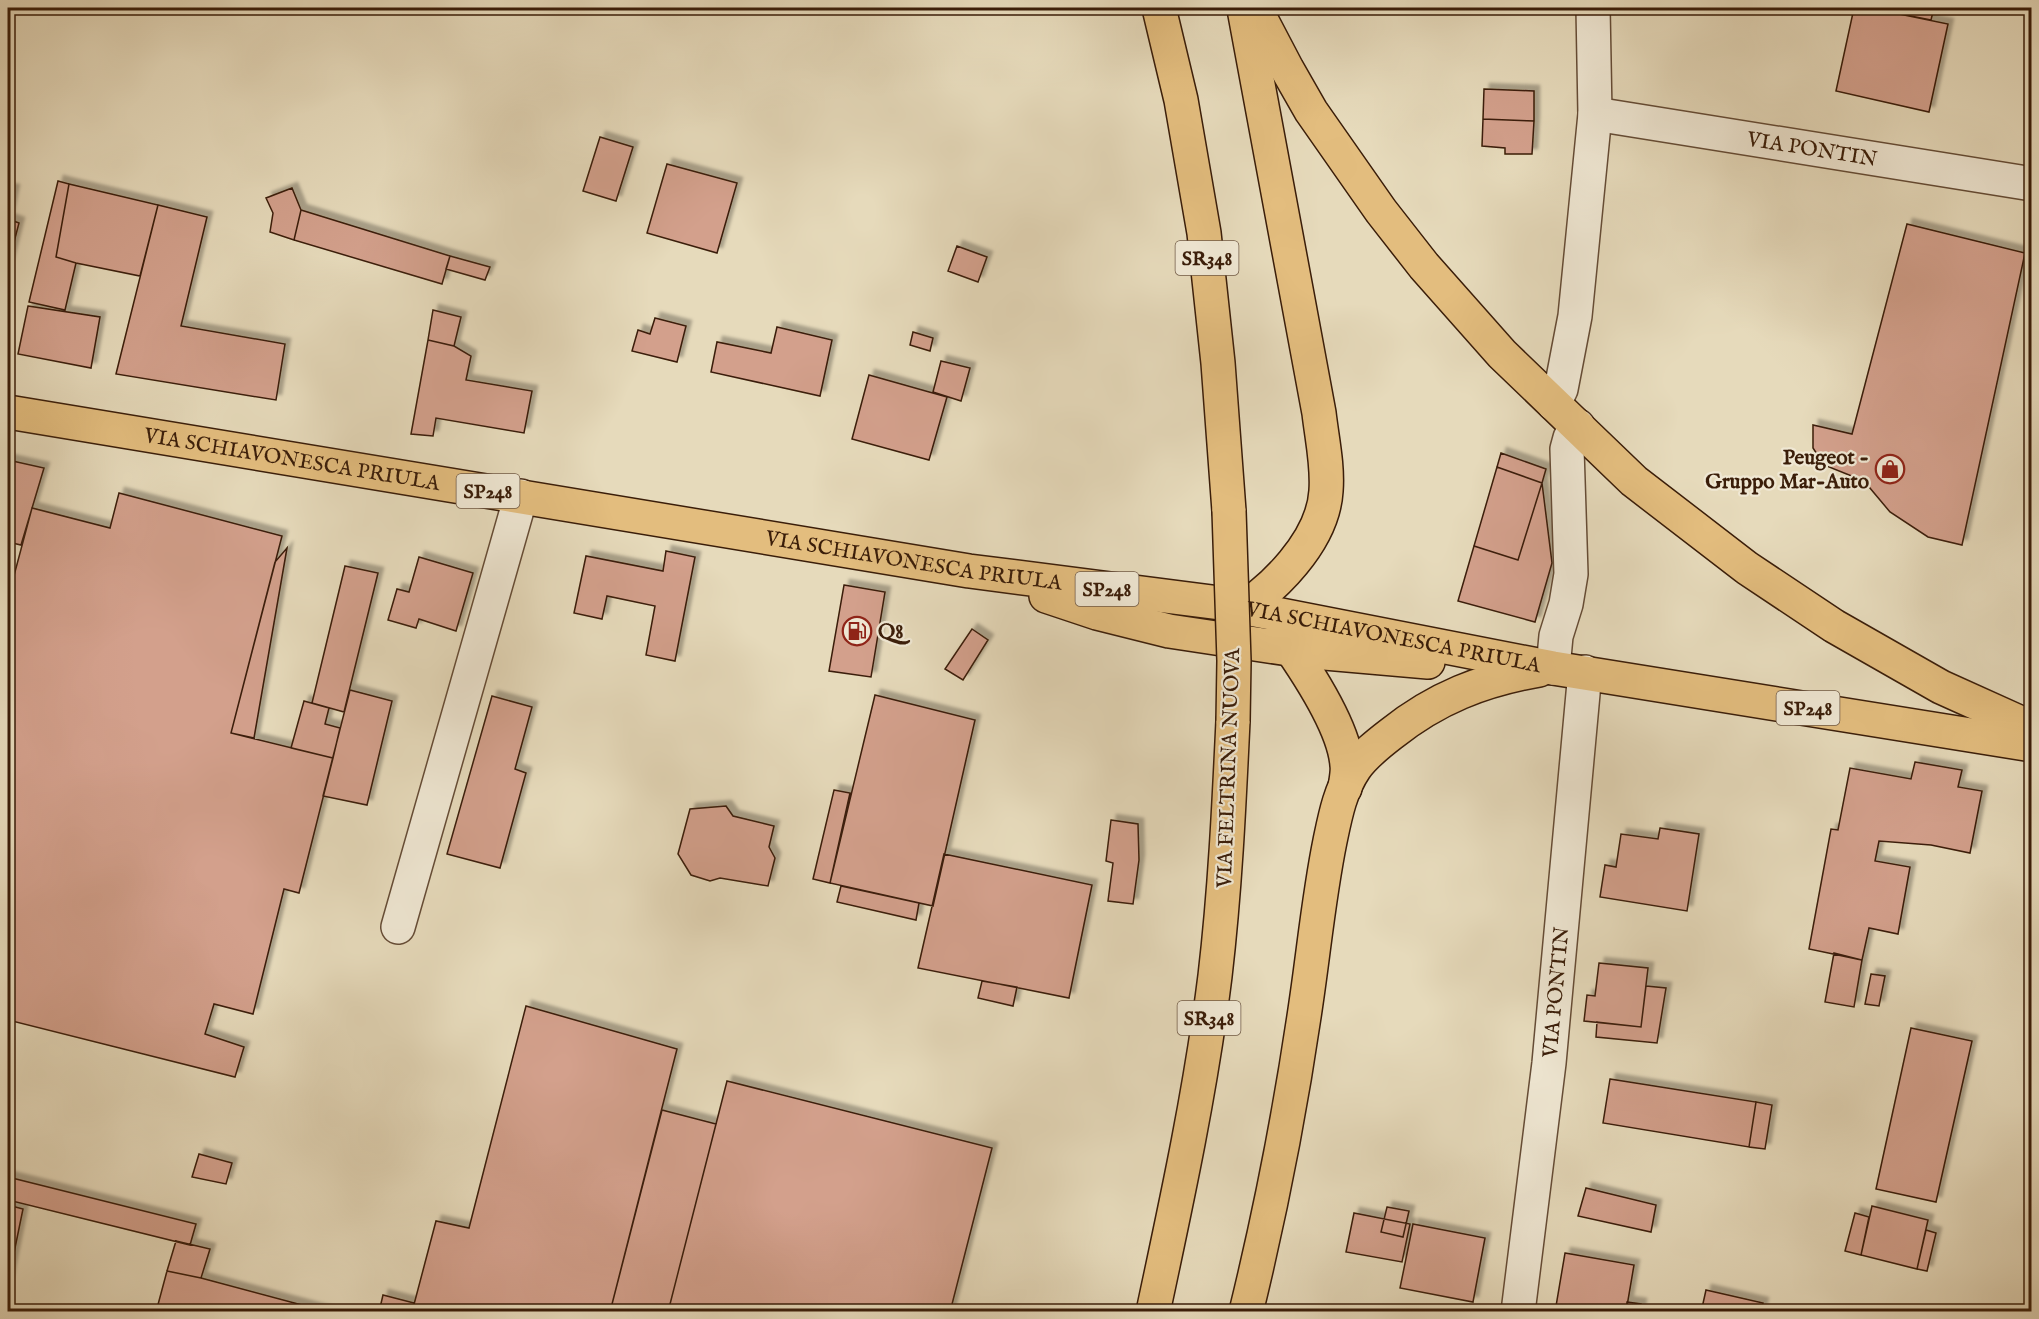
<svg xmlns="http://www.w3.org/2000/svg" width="2039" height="1319" font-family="'IM FELL English',serif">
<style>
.building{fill:#d3a08c;stroke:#3a1d09;stroke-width:1.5;filter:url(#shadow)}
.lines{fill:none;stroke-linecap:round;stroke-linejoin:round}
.minor-casing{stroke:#654c36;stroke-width:36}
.major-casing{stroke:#3a1d09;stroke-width:36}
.minor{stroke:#efe7d3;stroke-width:33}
.major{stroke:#e3bd7e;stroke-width:33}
.major-bridge-casing{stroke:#3a1d09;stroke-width:36;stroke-linecap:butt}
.major-bridge{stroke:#e3bd7e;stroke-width:33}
.labels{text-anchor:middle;stroke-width:4.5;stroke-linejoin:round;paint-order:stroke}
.shield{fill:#efe7d3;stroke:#705a46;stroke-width:1.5}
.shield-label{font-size:20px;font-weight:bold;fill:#3a1d09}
.street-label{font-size:21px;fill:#3a1d09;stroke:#efe7d3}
.poi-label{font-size:21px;font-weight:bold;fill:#3a1d09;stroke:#efe7d3;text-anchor:end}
</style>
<defs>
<filter id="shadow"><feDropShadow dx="5.5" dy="-5.5" stdDeviation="1.5" flood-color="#0004"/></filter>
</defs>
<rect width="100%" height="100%" fill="#e6dabb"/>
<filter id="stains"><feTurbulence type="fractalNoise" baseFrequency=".00333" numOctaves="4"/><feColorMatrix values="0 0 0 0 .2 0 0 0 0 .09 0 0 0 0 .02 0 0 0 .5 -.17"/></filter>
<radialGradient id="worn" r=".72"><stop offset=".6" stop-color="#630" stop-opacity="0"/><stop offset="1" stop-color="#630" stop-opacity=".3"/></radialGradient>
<path class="building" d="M1854,8H1870L1948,24L1929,112L1836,91Z
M1870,8H1934L1931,20Z
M1484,89L1534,91V121L1483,119Z
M1483,119L1534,121L1532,154H1505V148L1482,146Z
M600,137L633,147L616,201L583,191Z
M667,164L737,183L717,253L647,233Z
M58,181L69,184L56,257L76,263L65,310L29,302Z
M69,184L158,205L140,276L76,263L56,257Z
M292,188L301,210L294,240L270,232L273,213L266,198Z
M8,189L14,190L8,219L19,223L8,265Z
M158,205L207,217L181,326L285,344L276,400L116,374Z
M301,210L450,256L442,284L294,240Z
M1907,224L2025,253L1962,545L1928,537L1890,512L1864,481L1824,465L1813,448V425L1852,434Z
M957,246L987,257L978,282L948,271Z
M450,256L490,267L485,280L446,269Z
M28,306L100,317L91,368L18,354Z
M433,310L461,317L454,346L428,340Z
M655,318L686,326L677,362L632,351L638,330L650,334Z
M777,327L832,340L820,396L711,372L717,342L771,353Z
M913,332L933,338L930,351L910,345Z
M428,340L454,346L471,356L466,380L532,391L524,433L436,418L433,436L411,434Z
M941,361L970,368L961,401L933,392Z
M869,375L947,397L929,460L852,439Z
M1501,453L1546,469L1542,483L1497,467Z
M8,460L44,468L21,545L8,542Z
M1497,467L1542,483L1518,560L1474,546Z
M1542,483L1552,563L1535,622L1458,601L1474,546L1518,560Z
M119,493L282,536L231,733L333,758L299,893L284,889L253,1014L214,1004L205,1034L244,1047L235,1077L8,1020V598L32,508L110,528Z
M287,548L254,738L231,733L275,562Z
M666,551L695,557L675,661L646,655L655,606L607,596L602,619L574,613L586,556L663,571Z
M419,557L473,573L456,631L419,619L416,628L388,620L397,589L409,592Z
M345,566L378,573L344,712L312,703Z
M844,585L885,592L871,677L829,671Z
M972,629L988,640L963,680L945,669Z
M350,690L392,701L367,805L323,796Z
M875,695L975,720L933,906L830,883Z
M492,696L532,707L515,769L526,773L500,868L447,854Z
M304,701L329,708L325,724L340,728L333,758L291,748Z
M1915,762L1962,770L1958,787L1982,791L1970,853L1931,845L1879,841L1875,861L1910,867L1898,934L1869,928L1862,960L1809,949L1831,829L1838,830L1850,768L1911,779Z
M834,790L850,793L830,883L813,879Z
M726,806L733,816L774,826L769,847L775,858L768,886L720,878L710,881L691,875L678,854L690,809Z
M1111,820L1138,824L1139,860L1133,904L1108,901L1113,863L1106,861Z
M1660,828L1699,834L1687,911L1600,897L1605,865L1616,867L1621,834L1658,839Z
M944,854L1092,885L1069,998L918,968Z
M841,886L919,903L916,920L837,902Z
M1834,953L1862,960L1854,1007L1825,1002Z
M1599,963L1648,968L1641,1027L1584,1021L1587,995L1595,996Z
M1871,974L1885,976L1879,1006L1865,1004Z
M982,981L1017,987L1013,1006L978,998Z
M1646,986L1666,988L1657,1043L1596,1037L1597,1022L1641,1027Z
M526,1006L677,1049L610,1312H412L436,1221L469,1228Z
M1911,1028L1972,1041L1936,1202L1876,1189Z
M1610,1079L1756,1102L1749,1147L1603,1123Z
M727,1081L992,1148L950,1312H668Z
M1756,1102L1772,1105L1765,1149L1749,1147Z
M662,1110L716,1124L668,1312H610Z
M199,1154L232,1163L226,1184L192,1177Z
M8,1177L196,1224L190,1245L8,1200Z
M1586,1188L1656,1205L1651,1232L1578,1216Z
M8,1205L23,1209L8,1282Z
M1872,1206L1928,1220L1917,1269L1861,1255Z
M1387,1207L1409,1211L1403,1237L1381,1232Z
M1354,1213L1410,1224L1402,1262L1346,1252Z
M1855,1213L1869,1217L1861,1255L1845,1251Z
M1413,1224L1485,1238L1473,1302L1400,1288Z
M1926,1230L1936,1233L1927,1271L1917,1269Z
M176,1241L210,1249L201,1278L167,1271Z
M1565,1253L1634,1265L1626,1312H1555Z
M167,1271L201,1278L328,1312H156Z
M1706,1290L1763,1303L1761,1312H1718L1702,1308Z
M383,1295L414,1303L412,1312H379Z
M1627,1302L1641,1304L1640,1312H1626Z"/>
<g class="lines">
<g class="minor-casing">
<g id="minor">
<path id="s1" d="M1595,114L2032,184"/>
<path d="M1554,404L1561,389L1575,316L1595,114L1593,8"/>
<path d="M1553,668L1556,636L1566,604L1571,574L1567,449L1570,438L1578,426"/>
<path d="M398,927L521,496"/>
<path id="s2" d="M1518,1312L1549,1063L1585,672"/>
</g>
</g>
<g class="major-casing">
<g id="major">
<path d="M1159,8L1181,100L1204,233L1218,363L1229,511"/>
<path d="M1255,8L1287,69L1311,111L1381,211L1424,266L1502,354L1634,481L1747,568L1834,626L1941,687L2032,728"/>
<path id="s3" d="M8,412L969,571L1220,603L1553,668L2032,745"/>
<path d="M1046,596L1097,613L1169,631L1302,651L1428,662"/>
<path d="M1232,615C1273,591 1323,541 1326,491C1328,465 1322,439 1319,413L1244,9"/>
<path d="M1282,636C1304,667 1344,726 1347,765C1348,772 1346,780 1345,788"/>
<path d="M1153,1312C1177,1200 1201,1089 1215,976C1225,891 1229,806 1233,721"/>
<path d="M1246,1312C1271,1210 1291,1107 1306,1003C1314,949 1319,895 1330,841C1335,817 1340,790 1355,768C1364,755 1378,744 1391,734C1436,698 1482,680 1539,670"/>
</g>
</g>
<use href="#minor" class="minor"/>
<use href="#major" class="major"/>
<g class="major-bridge-casing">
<path id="major-bridge" d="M1229,511L1234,661L1233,721"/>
</g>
<use href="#major-bridge" class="major-bridge"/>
</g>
<defs>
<g id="shop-ring" transform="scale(1.5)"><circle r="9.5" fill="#efe7d3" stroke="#8f2418" stroke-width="1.5"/><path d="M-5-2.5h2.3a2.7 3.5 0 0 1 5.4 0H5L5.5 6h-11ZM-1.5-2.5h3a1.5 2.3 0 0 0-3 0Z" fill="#8f2418"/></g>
<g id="fuel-ring" transform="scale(1.5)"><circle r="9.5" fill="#efe7d3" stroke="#8f2418" stroke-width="1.5"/><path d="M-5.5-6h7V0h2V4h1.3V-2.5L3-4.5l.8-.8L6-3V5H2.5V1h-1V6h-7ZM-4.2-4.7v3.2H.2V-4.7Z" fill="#8f2418"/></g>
</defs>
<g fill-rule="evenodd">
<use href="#shop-ring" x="1890" y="469"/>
<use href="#fuel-ring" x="857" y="631"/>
</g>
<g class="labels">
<g class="shield">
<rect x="1175.5" y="241" width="63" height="34" rx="4.5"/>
<rect x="456.5" y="474" width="63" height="34" rx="4.5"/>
<rect x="1075.5" y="572" width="63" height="34" rx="4.5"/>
<rect x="1776.5" y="691" width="63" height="34" rx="4.5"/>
<rect x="1177.5" y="1001" width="63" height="34" rx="4.5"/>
</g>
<g class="shield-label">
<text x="1207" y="265">SR348</text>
<text x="488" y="498">SP248</text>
<text x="1107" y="596">SP248</text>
<text x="1808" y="715">SP248</text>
<text x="1209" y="1025">SR348</text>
</g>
<g class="street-label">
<text dy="7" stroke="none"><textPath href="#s1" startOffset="220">VIA PONTIN</textPath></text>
<text dy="7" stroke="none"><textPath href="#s3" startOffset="288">VIA SCHIAVONESCA PRIULA</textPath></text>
<text dy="7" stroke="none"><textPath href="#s3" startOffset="918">VIA SCHIAVONESCA PRIULA</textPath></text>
<text dy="7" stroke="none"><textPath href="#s3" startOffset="1404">VIA SCHIAVONESCA PRIULA</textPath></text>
<text transform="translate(1228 768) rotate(-88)" y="7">VIA FELTRINA NUOVA</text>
<text dy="7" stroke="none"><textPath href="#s2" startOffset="322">VIA PONTIN</textPath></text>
</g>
<g class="poi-label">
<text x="1869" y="464">Peugeot -<tspan x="1869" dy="24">Gruppo Mar-Auto</tspan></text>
<text x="878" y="638" text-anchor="start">Q8</text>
</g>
</g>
<rect width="2039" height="1319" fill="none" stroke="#e6dabb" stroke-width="30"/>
<rect x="9" y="9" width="2021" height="1301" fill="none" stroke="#3a1d09" stroke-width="3"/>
<rect x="15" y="15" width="2009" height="1289" fill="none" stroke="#3a1d09" stroke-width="1.5"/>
<rect width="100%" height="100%" filter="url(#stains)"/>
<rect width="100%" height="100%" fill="url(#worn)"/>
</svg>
